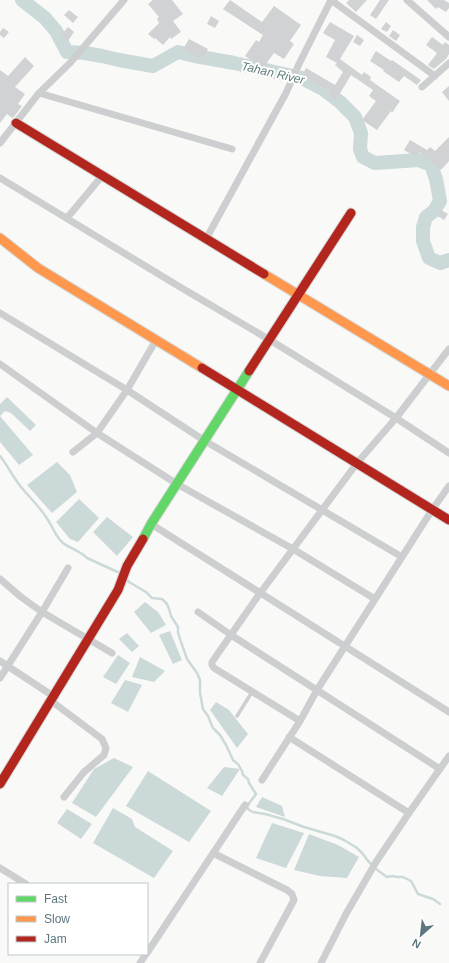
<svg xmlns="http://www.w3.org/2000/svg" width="449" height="963" font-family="Helvetica,sans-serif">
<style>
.water{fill:#ccd9d9}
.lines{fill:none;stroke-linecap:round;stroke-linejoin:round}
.stream{stroke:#ccd9d9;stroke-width:2.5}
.river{stroke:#ccd9d9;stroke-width:14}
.building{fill:#d0d2d3}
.fast-casing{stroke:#d5d7d7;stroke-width:11}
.slow-casing{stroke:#d5d7d7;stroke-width:11}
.jam-casing{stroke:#d5d7d7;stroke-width:11}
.lane{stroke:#cdcecf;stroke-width:3.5}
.street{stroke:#cdcecf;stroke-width:7}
.fast{stroke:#63d668;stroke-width:9}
.slow{stroke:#ff974d;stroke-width:9}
.jam{stroke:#b3261e;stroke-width:9}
.labels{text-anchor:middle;stroke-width:4;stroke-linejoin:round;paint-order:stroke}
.water-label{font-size:12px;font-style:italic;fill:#5d7c7e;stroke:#fff}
</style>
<rect width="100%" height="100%" fill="#f9f9f8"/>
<path class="water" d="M7,397L36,425L30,431L11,413L5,411L0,416L33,455L19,465L0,442V404Z
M57,462L70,475L77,492L52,513L27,485Z
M79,499L99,518L78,542L70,539L56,522Z
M107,517L133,537L117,556L93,532Z
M145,602L158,612L166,625L151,633L134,612Z
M170,631L182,660L173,664L159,635Z
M127,633L139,646L132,652L119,639Z
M118,655L130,663L116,684L103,677Z
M140,657L165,671L154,682L132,677Z
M125,680L142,685L128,712L111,703Z
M216,702L229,710L248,734L237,748L210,710Z
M114,758L133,767L96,817L72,803L94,769Z
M224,767L240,769L222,796L207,788Z
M148,771L211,811L189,842L126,806Z
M262,797L282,806L285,817L256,807Z
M113,808L132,819L135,827L173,851L154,878L93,843Z
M67,809L92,824L81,839L57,823Z
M272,823L304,833L286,868L256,858Z
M309,834L338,845L359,857L347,878L320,876L294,870Z"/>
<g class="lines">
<path class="stream" d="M0,456C8,466 13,477 21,487C30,498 41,508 48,520C53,528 56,537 63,543C71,549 80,551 87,558L122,574
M125,578L129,582L146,592L152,598L162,599L167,604L169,609L171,616L178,627V632L180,639L187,659L197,673L200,680V693L203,709L208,716L210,721L213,728L220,735L226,745L233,760L238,764L242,771L243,775L248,779L249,783L256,794C253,799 249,801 247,808L249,810L253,812L265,814L283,819L304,827L335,836L344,840L357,848L363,854L368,861L376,869L387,877L392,876L397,877H403L411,881L418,894L433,899L440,904"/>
<path class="river" d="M22,0L45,18L56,31L67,52L85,53L102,56L119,60L153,66L178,52L195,56L234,63L302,78L323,89L340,102L355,117L361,133L360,149L363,157L375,163L419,160L431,165L436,179L440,201L434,211L426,217L423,227V241L429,258L440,263L449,260"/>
</g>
<path class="building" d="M153,0H172L183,14L173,21L181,32L171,39L170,37L163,45L155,38L154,39L148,34L159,23L157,19L159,17L148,4Z
M230,0L262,22L274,6L301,25L290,41L294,44L284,59L274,53L263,68L245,56L256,40L259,42L263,35L223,9Z
M349,0H367L356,12L346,3Z
M380,0H389L376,19L370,15Z
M427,0H444L449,3V8L446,12L438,7L436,9Z
M69,10L78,17L73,23L64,15Z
M211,16L219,21L215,28L207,24Z
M330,22L354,36L340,59L362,75L364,72L371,77L370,80L400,101L392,113L391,111L377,130L362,120L376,101L369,96L373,90L351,75L336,100L329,96L331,92L313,81L312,82L302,76L306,68L335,85L343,72L335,65L337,63L326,57L335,40L323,33Z
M386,22L391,26L387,32L381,29Z
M68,27L74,32L68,41L61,35Z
M3,28L9,32L4,38L0,35V32Z
M393,30L400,35L396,41L389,36Z
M357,35L364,40L360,46L353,42Z
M432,37L443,45L445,42L449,45V54L446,59L434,69L428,65L437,53L426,45Z
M189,39L208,49L202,59L183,49Z
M376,51L391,61L392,60L421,80L417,85L404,76L399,82L383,71L384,70L370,61Z
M25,57L34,66L15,87L25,94L18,104L22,106L14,117L12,118L7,114L0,123V70L8,76Z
M449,86V101L442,92Z
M449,137V161L441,170L419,152L416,157L404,150L410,140L427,150L430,147L435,151Z
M441,210L448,214L444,220L438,216Z"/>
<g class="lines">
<g class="fast-casing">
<path id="fast" d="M143,539L151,524L249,371"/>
</g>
<g class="slow-casing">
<path id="slow" d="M0,238L38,268L202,368
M264,274L449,386"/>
</g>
<g class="jam-casing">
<path id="jam" d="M16,123L264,274
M202,368L449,520
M249,371L351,213
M0,784L118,590L127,566L143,539"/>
</g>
<path class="lane" d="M237,716L252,692"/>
<path class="street" d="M407,0L449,37
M422,87L449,63
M39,93L232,149
M0,143L39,93L70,63L124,0
M0,178L180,287L270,340L396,418L449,453
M67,218L102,176
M206,239L286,93L299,64L331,0L435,76
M0,313L127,390L205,441L402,557
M0,364L97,433L177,484L293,549L375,599
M73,452L97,433L127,390L156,340
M151,524L449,712
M0,579L21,597L42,612L112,653
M198,612L231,635L440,769
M0,661L53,696
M0,678L42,612L68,568
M50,700L102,739L106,748L104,755L84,772L64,797
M300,721L214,668L212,665V662L258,596L357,463L396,418L449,349
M289,737L409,813
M262,780L300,721L317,690L432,510L449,486
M213,853L287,890L292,894L294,900L260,963
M0,868L26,884
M147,953L245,805
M140,963L146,954
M321,963L346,914L376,862L409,813L449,756"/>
<use href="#fast" class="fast"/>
<use href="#slow" class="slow"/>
<use href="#jam" class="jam"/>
</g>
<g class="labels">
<g class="water-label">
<text transform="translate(273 73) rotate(13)" y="4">Tahan River</text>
</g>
</g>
<rect x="8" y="883" width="140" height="72" fill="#ffffff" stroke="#bec9cc"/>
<rect x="16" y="896" width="20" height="6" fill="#63d668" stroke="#bec9cc"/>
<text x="44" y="903" font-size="12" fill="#5d777f">Fast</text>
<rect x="16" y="916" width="20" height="6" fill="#ff974d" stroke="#bec9cc"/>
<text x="44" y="923" font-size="12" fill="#5d777f">Slow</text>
<rect x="16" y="936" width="20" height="6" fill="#b3261e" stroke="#bec9cc"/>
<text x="44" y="943" font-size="12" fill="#5d777f">Jam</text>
<g transform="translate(421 935) rotate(208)" stroke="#ffffff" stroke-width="3" paint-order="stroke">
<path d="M0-3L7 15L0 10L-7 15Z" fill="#5d777f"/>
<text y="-6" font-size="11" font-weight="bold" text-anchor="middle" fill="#5d777f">N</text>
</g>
</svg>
